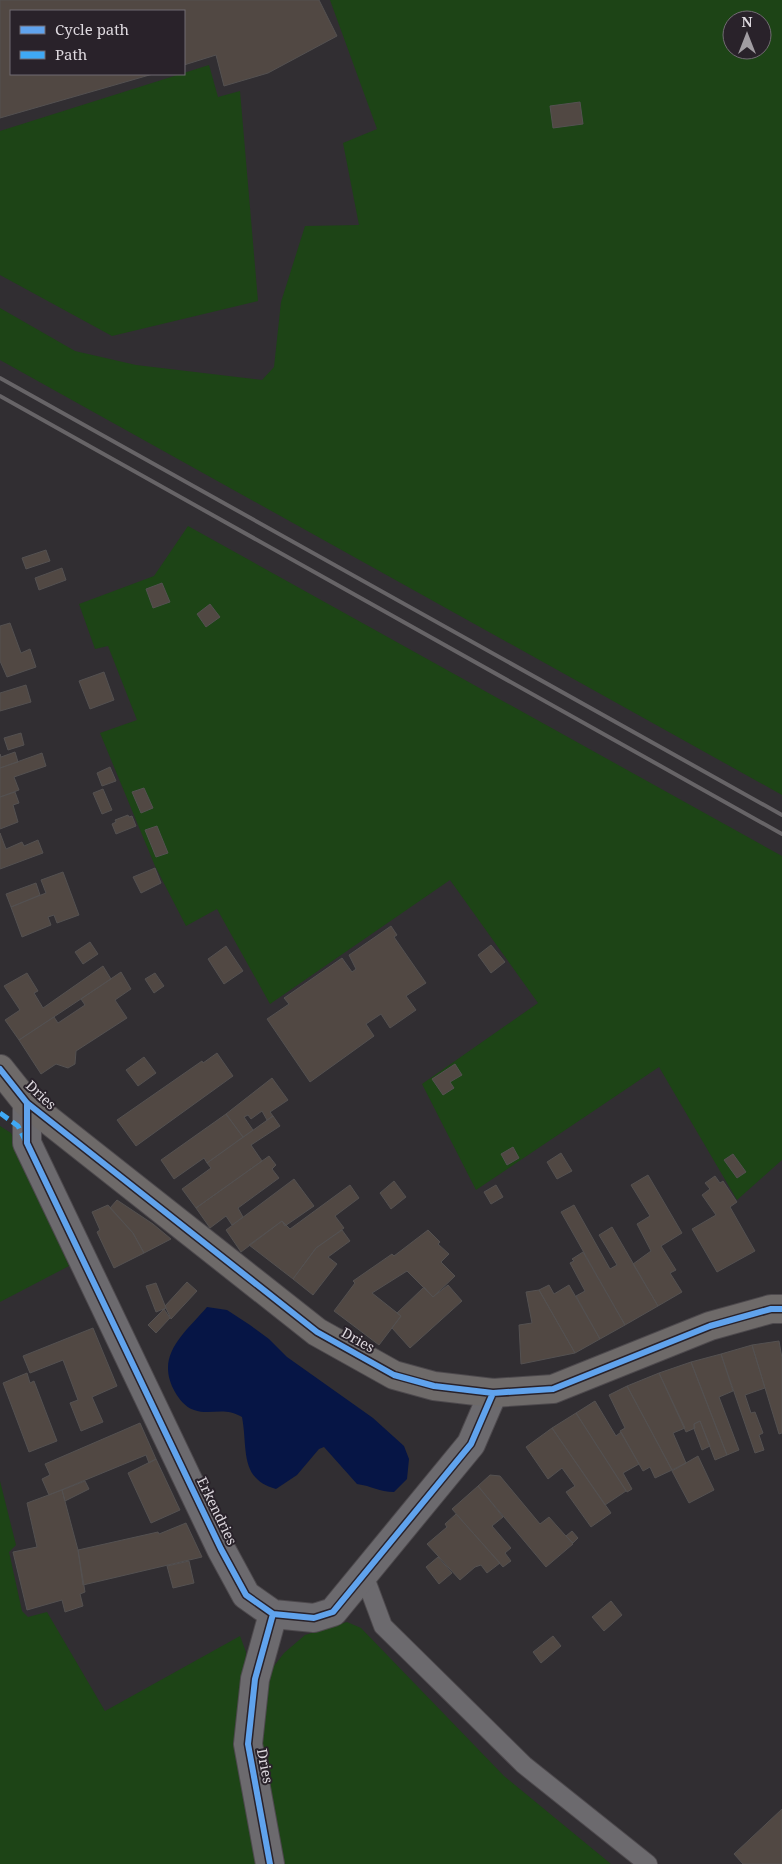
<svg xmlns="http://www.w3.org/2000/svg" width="782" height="1864" font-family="'Noto Serif',serif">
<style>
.green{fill:#1d4416;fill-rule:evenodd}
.water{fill:#061545}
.building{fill:#514843;stroke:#545151}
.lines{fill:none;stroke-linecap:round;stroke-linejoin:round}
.lane-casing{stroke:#4d494d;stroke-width:20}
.street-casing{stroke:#4d494d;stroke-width:30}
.secondary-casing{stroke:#4d494d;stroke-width:30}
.lane{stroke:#6c6a6e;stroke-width:18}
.street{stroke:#6c6a6e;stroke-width:28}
.secondary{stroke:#6e6a69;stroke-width:28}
.rail{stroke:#676467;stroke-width:4}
.quiet{stroke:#3fa9f5;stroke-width:5;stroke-dasharray:10 5;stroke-linecap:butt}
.cycleway-casing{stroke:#29222a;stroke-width:9}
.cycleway{stroke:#60a3ed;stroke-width:6}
.labels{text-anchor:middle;stroke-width:4;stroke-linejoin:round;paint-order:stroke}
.street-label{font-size:14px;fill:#ded9df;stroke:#29222a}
</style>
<rect width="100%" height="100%" fill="#312e32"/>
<path class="green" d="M330,0H782V795L0,360V308L75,351L136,365L262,380L274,367L281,302L305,226L359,225L343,143L377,129ZM732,20H762V50H732Z
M209,65L218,97L240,91L258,301L112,336L0,275V131Z
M188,526L782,856V1160L737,1200L659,1067L476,1190L422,1084L538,1003L450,880L270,1004L217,909L186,926L155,866L100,733L137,720L108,646L95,649L79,604L154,576Z
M0,1126L11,1133L69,1266L0,1302Z
M0,1481L16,1545L9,1552L22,1611L28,1617L47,1612L105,1711L240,1636L246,1652L245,1678L262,1864H0Z
M347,1622L361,1628L504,1776L611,1864H281L258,1735L271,1670L284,1653L305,1635Z"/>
<path class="water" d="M207,1307L227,1310L250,1325L269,1339L287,1357L373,1418L404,1446L409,1459L407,1479L394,1492C379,1492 372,1486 357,1484L324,1447L319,1449L297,1475L276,1489C239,1479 248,1449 242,1417C223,1406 211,1416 194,1410C185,1407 179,1399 175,1392C154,1355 185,1333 207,1307Z"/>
<path class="building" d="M0,0H319L337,36L268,73L224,86L216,55L184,65V11H11V74H153L0,118Z
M580,102L583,124L553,128L550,106Z
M46,550L50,561L26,569L22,558Z
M62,568L66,580L39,590L35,578Z
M162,583L170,602L153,608L146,589Z
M210,604L220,617L206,627L197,614Z
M10,623L21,653L30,649L36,667L7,677L0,661V626Z
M104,672L114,700L90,709L79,681Z
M26,685L31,702L0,711V693Z
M21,733L24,745L8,750L4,738Z
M15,752L18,762L0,768V754L1,757Z
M42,753L46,766L14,777L19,790L0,797V768Z
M110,767L116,781L102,786L97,773Z
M144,788L153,808L141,813L132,792Z
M103,789L112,810L102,814L93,793Z
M15,792L19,803L13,805L18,822L0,829V797Z
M128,815L129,817L132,816L136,826L116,834L112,824L116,822L115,820Z
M157,826L168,853L156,857L145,830Z
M0,833L6,849L22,842L24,846L38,840L43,853L0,869Z
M155,868L161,883L141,893L133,877Z
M63,872L79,915L57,923L54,915L48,917L51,925L22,937L11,907L46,893L41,880Z
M36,883L40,895L11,907L6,894Z
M391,926L397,935L394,937L426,983L406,996L416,1010L390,1028L381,1014L366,1024L374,1036L310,1082L267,1019L289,1004L284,998L342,958L352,972L356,969L349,955Z
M90,942L98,954L83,964L75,952Z
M491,945L505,962L491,973L478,955Z
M226,946L243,971L224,984L208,959Z
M103,966L111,979L19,1040L5,1020L20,1010L4,986L27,973L38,991L34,993L43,1008Z
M121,972L131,989L115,1000L127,1018L76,1051L75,1064L68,1068L56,1064L41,1074L19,1040L54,1017L58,1023L85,1005L81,999Z
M155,973L164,986L154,993L145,979Z
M217,1053L233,1076L136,1146L117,1120L202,1061L203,1063Z
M144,1057L156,1073L138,1086L126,1070Z
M455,1064L462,1075L450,1082L454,1088L443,1095L432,1079Z
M272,1078L288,1100L270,1112L273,1116L267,1120L262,1111L251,1119L248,1115L244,1117L253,1130L243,1137L226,1114Z
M226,1114L243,1137L207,1163L204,1158L174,1179L161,1160Z
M273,1116L280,1126L251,1145L262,1161L196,1208L182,1189L211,1168L207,1163Z
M513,1147L519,1158L507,1165L501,1154Z
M561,1153L572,1171L557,1179L547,1162Z
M733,1154L746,1172L737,1178L724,1160Z
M269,1156L276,1165L272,1169L279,1178L238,1208L243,1217L232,1225L226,1216L210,1228L196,1208Z
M648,1175L682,1233L661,1246L676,1270L670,1273L682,1292L658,1306L633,1264L651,1251L637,1224L650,1216L631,1185Z
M715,1176L720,1183L723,1181L737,1202L730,1207L755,1251L717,1272L692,1229L716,1215L702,1195L710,1189L705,1183Z
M294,1179L314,1206L285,1226L282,1221L241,1252L226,1230Z
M394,1181L406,1197L391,1209L380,1193Z
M350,1185L359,1198L335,1216L344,1228L316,1248L293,1279L249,1245L282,1221L290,1229Z
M496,1185L503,1197L491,1204L484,1192Z
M117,1200L153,1224L171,1239L144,1253L133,1233L110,1208Z
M108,1205L133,1233L144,1253L114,1268L97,1232L100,1230L92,1212Z
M574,1205L610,1269L617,1265L599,1235L612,1227L658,1306L625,1325L561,1212Z
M342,1230L350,1241L328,1257L337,1264L313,1295L293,1279L316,1248Z
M428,1230L440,1242L438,1244L449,1254L441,1262L455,1276L433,1297L407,1271L372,1293L401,1316L379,1345L334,1311L355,1283L353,1281L392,1254L394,1256Z
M583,1252L625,1325L600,1339L576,1296L585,1291L570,1263L574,1261L572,1259Z
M187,1282L197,1291L171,1319L165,1306Z
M156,1283L166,1308L156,1312L146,1286Z
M448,1285L462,1301L410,1348L392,1328L401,1316L397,1313L424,1287L433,1297Z
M549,1285L554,1294L569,1285L600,1339L575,1353L539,1290Z
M539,1290L575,1353L521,1364L519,1325L532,1323L526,1292Z
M164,1309L170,1318L156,1333L148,1325Z
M93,1328L117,1386L92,1397L103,1422L81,1431L70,1403L78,1400L63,1360L30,1373L23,1356Z
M779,1341L782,1358V1433L779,1434L752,1345Z
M752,1345L765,1388L745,1395L751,1413L755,1412L763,1433L759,1435L764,1450L755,1453L721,1354Z
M721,1354L733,1391L719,1397L739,1450L727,1455L691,1362Z
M691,1362L727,1455L715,1460L700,1421L694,1424L695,1428L686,1432L659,1373Z
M27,1373L30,1383L34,1381L57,1441L29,1452L3,1383Z
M659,1373L685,1428L673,1433L686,1463L672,1470L627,1386Z
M627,1386L672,1470L655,1478L650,1467L643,1471L620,1431L625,1428L609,1395Z
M595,1401L616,1436L621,1432L639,1464L623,1473L632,1489L627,1492L576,1413Z
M576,1413L626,1491L605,1505L552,1428Z
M700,1421L710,1446L702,1450L694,1429V1424Z
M140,1423L156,1459L149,1463L146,1455L49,1495L42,1479L50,1475L45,1464Z
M552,1428L611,1513L591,1527L566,1492L575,1486L562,1468L548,1479L526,1447Z
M698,1456L714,1490L689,1503L672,1471Z
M156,1459L180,1510L151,1523L128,1473Z
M490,1475L500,1476L540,1524L549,1517L573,1544L546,1567L478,1486Z
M85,1481L89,1489L65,1501L62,1490Z
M478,1486L503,1517L492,1526L511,1548L505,1553L511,1561L503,1567L452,1509Z
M62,1490L78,1550L85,1592L80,1594L83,1606L65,1612L62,1600L27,1610L13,1552L37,1547L27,1503Z
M456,1514L500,1563L487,1573L481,1565L475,1567L460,1580L427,1544L447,1527L445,1524Z
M186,1523L202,1557L83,1585L78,1550L158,1532L159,1534Z
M572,1531L578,1538L573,1543L566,1536Z
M438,1557L452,1573L439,1584L426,1567Z
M189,1561L194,1583L173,1588L167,1566Z
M611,1601L622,1615L604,1631L592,1617Z
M553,1636L561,1646L541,1663L533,1652Z
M782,1809V1864H743L734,1854Z"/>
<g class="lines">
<g class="lane-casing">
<path id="lane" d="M364,1575L383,1626L524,1765L648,1864"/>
</g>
<g class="street-casing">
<path id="street" d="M27,1103V1143L221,1549L246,1595L273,1614L314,1618L333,1612L471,1444L493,1393
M270,1864L248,1744L255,1679L273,1614"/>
</g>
<g class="secondary-casing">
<path id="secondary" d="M0,1069L27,1103L317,1332L394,1375L434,1386L493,1393L553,1389L710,1326L771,1309H782"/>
</g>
<use href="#lane" class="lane"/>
<use href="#street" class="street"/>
<use href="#secondary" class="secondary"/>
<path class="rail" d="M0,378L782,815
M0,396L782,834"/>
<path class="quiet" d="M0,1113L18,1126L25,1140"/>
<g class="cycleway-casing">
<path id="cycleway" d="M0,1069L27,1103L317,1332L394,1375L434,1386L493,1393L553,1389L710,1326L771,1309H782
M27,1103V1143L221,1549L246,1595L273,1614L314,1618L333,1612L471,1444L493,1393
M270,1864L248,1744L255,1679L273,1614"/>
</g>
<use href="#cycleway" class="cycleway"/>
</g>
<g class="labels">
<g class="street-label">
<text transform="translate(41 1095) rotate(43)" y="5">Dries</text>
<text transform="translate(358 1340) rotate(29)" y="5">Dries</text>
<text transform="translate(217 1511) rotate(64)" y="5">Erkendries</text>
<text transform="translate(265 1766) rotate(79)" y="5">Dries</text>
</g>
</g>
<rect x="10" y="10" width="175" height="65" fill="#29222a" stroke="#716b72"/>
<rect x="20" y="26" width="25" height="8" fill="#60a3ed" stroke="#716b72"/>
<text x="55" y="35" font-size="15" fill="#ded9df">Cycle path</text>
<rect x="20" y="51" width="25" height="8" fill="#3fa9f5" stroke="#716b72"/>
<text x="55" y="60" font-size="15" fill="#ded9df">Path</text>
<g transform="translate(747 35)"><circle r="24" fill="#29222a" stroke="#716b72"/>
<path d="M0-4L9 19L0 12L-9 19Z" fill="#a19da2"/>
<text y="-8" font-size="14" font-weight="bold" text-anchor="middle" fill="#ded9df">N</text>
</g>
</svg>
